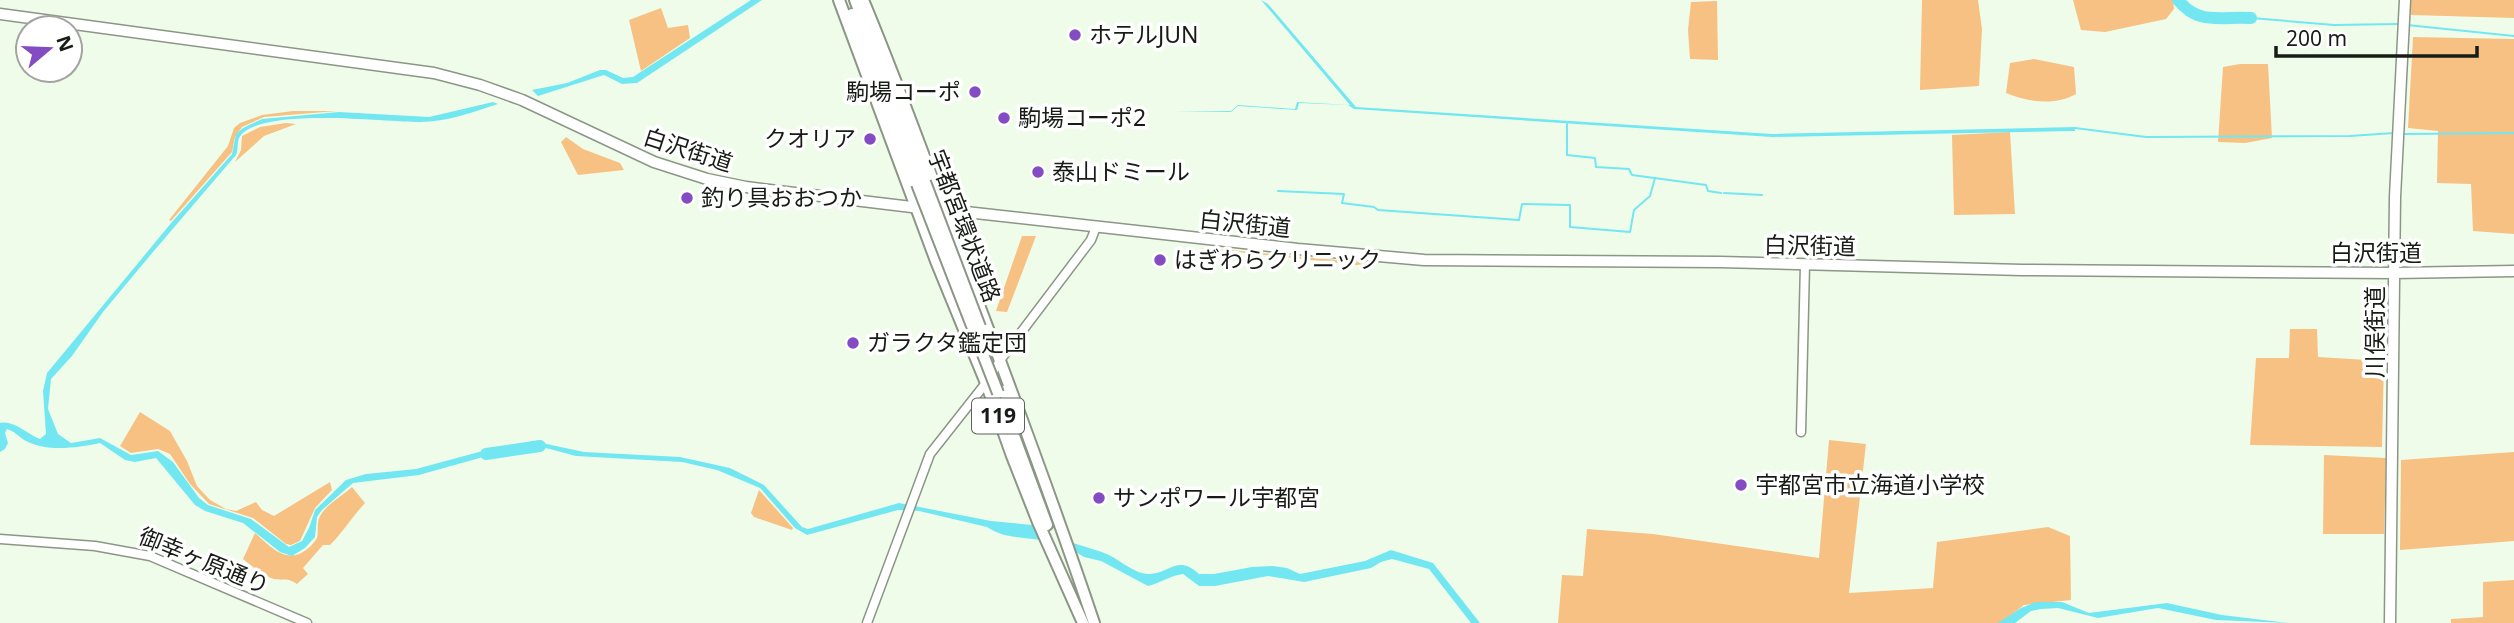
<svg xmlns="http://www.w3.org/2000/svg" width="2514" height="623" font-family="'Noto Sans','Noto Sans JP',sans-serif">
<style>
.green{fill:#f6c183}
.water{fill:#73e7f1}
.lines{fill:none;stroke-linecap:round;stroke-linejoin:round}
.stream{stroke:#73e7f1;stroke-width:2}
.river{stroke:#73e7f1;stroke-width:12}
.tertiary-casing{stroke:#8b9686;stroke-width:11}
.secondary-casing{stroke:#8b9686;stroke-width:13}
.trunk-casing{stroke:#8b9686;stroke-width:14}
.tertiary{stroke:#fff;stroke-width:8}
.secondary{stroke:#fff;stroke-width:10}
.trunk{stroke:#fff;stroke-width:10}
.trunk-bridge-casing{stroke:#8b9686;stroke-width:14;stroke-linecap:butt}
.trunk-bridge{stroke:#fff;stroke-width:10}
.poi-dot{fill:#844cc3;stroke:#fff;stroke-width:2.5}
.labels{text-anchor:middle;stroke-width:7;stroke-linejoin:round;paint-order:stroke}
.shield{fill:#fff;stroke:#5d605c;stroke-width:2}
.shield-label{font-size:21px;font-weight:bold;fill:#181c16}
.poi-label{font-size:23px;fill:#181c16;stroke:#fff;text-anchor:start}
.street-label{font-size:23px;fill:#181c16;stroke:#fff}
</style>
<rect width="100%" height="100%" fill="#f0fcea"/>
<path class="green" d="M1922,0H1978L1982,29L1979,86L1920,90Z
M2073,0H2173L2174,9L2166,19L2105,32L2081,30Z
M2411,0H2514V18L2411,15Z
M1717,1L1718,60L1690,59L1688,30L1691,2Z
M661,8L668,28L688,25L690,38L641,71L629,20Z
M2413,37L2514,39V234L2473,231L2471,184L2437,183L2438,131L2408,128Z
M2034,59L2074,67L2076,94C2055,106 2028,102 2006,93L2010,63Z
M2240,64H2268L2272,138L2245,143L2218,142L2223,67Z
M293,111H337L264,117L242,127L235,137L232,152L171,221L169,220L228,146L234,128L240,123L262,115Z
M286,123L296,124L264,136L235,162L241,150L242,136L260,127Z
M2010,132L2015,214L1954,215L1952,135Z
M566,137L583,149L620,163L624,170L578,175L561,142Z
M1022,236H1036L1007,312L996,311Z
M1200,248H1208L1370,263L1357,265Z
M2290,329H2317L2318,357L2384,361L2382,447L2250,445L2256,358H2289Z
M140,412L170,431L187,461L197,486L210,500L226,509L236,511L256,502L262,510L274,516L330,482L332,490L315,508L300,541L291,545L286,544L253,518L209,504L190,484L170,454L158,449L131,453L120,446Z
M1829,440L1866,444L1849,593L1933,588L1937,542L2048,527L2070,536L2071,600L2024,605L2001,623H1558L1562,575L1583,576L1587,529L1653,534L1819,558Z
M2514,452V541L2400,550L2401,460Z
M2324,455L2386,458L2384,534H2323Z
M352,487L365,503C352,517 343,532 330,545H323L303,568L308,574L297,584C286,577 284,581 274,579C263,576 252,566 243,559L255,533C270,546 286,565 306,550C309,548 315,542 317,538C319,531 316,524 320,516C327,504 342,496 352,487Z
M759,490L793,528L792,530L754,517L751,513Z
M2514,580V623H2451V619L2483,617V582Z"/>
<path class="water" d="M751,0H762L637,83L622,84L604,75L538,96L532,90L567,83L600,70H606L623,78L633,77Z
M1261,0L1268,4L1356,107L1772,134L2075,127V131L1772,137L1354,109L1348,105L1299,103L1297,110L1238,106L1231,112L1173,111H1231L1238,105L1295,109L1297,102L1350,105Z
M493,102L498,104C473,112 447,122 420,122C385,122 265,107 241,135C236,141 239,149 236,155L153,252L103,312L72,356L51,379L48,409L58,434L71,443L100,438L131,455L158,451L173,462L199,498L208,505L251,519L289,547L302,541L309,528L315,510L346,480L366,474L416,469L490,449L542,443L584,452L680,457L730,468L764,485L802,527L808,529L899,503L991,521L1033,525L1040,540C1021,537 1003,538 987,527L919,511L898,510L807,535L795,528L760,488L717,470L682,462L576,456L542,447L512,449L419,475L353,483L322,510L317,517L315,537L305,548L292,556L280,552L243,523L205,511L195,505L156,458L135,462L125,460L100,443C77,448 47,452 26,441C19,437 14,431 7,429L5,433L8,443L5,449L0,452V423C14,420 27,434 40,439L46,434L43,391L47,373L172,222L232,154L236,134L243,128L262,119L339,112L429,117Z
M1073,543C1085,547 1098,550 1109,555C1121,561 1135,574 1149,574C1170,573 1178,554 1199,574H1214L1252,567L1273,566L1287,568L1300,574L1365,561L1391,550L1433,563L1480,623H1471L1429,569L1392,559L1381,562L1371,568L1304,582L1268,576L1215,586H1199L1183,574C1169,576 1160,583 1148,586L1101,561L1084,557L1074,551Z
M2036,602H2062L2089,613L2167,603L2222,615L2288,623L2216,620L2158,608L2098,618L2058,608L2041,609L2031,611L2015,623H1998L2021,608Z"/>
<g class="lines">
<path class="stream" d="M2251,18L2334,25L2398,24
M2407,25L2514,36
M1567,124V155L1595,158L1596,167L1629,169L1632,175L1706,185L1708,191L1721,193
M2075,128L2146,137L2350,136L2394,133
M2403,134L2514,133
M1278,191L1344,194L1342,203L1374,207L1378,210L1519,220L1522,204L1570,205V227L1630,232L1634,210L1650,196L1655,178
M1724,193L1762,195"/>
<path class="river" d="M2178,0C2199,26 2221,16 2251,18
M486,454L540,446"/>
<g class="tertiary-casing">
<path id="tertiary" d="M1801,432L1805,264
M0,539L95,546L150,556L307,623
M867,623L930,454L986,383L1001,359L1091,240L1096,227"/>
</g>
<g class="secondary-casing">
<path id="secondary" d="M0,14L434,73L480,85L522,100L654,162L707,179L746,187L920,208
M939,209L1298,249L1424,260L1720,262L2022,270L2394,273L2514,271
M2390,623L2395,197L2405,0"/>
</g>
<g class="trunk-casing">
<path id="trunk" d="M839,0L936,261L986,383L1012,456L1038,522L1083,623
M855,0L925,182
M863,0C906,103 943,208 982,313C1021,416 1059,519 1094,623
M852,14L917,184
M1004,391L1013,414
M1003,406L1047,525"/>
</g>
<use href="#tertiary" class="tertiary"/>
<use href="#secondary" class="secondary"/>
<use href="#trunk" class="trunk"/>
<g class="trunk-bridge-casing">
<path id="trunk-bridge" d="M925,182L980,327
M917,184L998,393"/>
</g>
<use href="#trunk-bridge" class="trunk-bridge"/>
</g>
<g class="poi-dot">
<circle cx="1075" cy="35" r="7"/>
<circle cx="975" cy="92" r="7"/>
<circle cx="1004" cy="118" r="7"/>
<circle cx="870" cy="139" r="7"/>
<circle cx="1038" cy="172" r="7"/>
<circle cx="687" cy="198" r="7"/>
<circle cx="1160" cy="260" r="7"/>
<circle cx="853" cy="343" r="7"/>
<circle cx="1741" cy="485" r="7"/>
<circle cx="1099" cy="498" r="7"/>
</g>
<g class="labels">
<rect class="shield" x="972" y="398.5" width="52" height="35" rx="5"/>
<g class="shield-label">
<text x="998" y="423">119</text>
</g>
<g class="poi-label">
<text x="1089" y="43">ホテルJUN</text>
<text x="961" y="100" text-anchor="end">駒場コーポ</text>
<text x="1018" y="126">駒場コーポ2</text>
<text x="856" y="147" text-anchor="end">クオリア</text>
<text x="1052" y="180">泰山ドミール</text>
<text x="701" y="206">釣り具おおつか</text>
<text x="1174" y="268">はぎわらクリニック</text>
<text x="867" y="351">ガラクタ鑑定団</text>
<text x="1755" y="493">宇都宮市立海道小学校</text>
<text x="1113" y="506">サンポワール宇都宮</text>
</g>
<g class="street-label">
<text transform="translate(688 150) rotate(18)" y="8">白沢街道</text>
<text transform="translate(1245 224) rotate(6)" y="8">白沢街道</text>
<text transform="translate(964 226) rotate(69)" y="8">宇都宮環状道路</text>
<text transform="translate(1810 246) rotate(1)" y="8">白沢街道</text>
<text x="2376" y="261">白沢街道</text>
<text transform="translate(2375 332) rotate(-90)" y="8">川俣街道</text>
<text transform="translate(204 561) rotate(22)" y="8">御幸ヶ原通り</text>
</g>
</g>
<g transform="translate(49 49) rotate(71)"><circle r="33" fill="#ffffff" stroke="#a3a4a2" stroke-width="2"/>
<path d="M0-5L12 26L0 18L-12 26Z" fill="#844cc3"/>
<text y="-10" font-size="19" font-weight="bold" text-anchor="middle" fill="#181c16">N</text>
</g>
<path d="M2276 46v10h201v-10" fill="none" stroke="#181c16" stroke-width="3.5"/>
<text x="2286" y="46" font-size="21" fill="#181c16" stroke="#ffffff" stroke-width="5" paint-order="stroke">200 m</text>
</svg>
